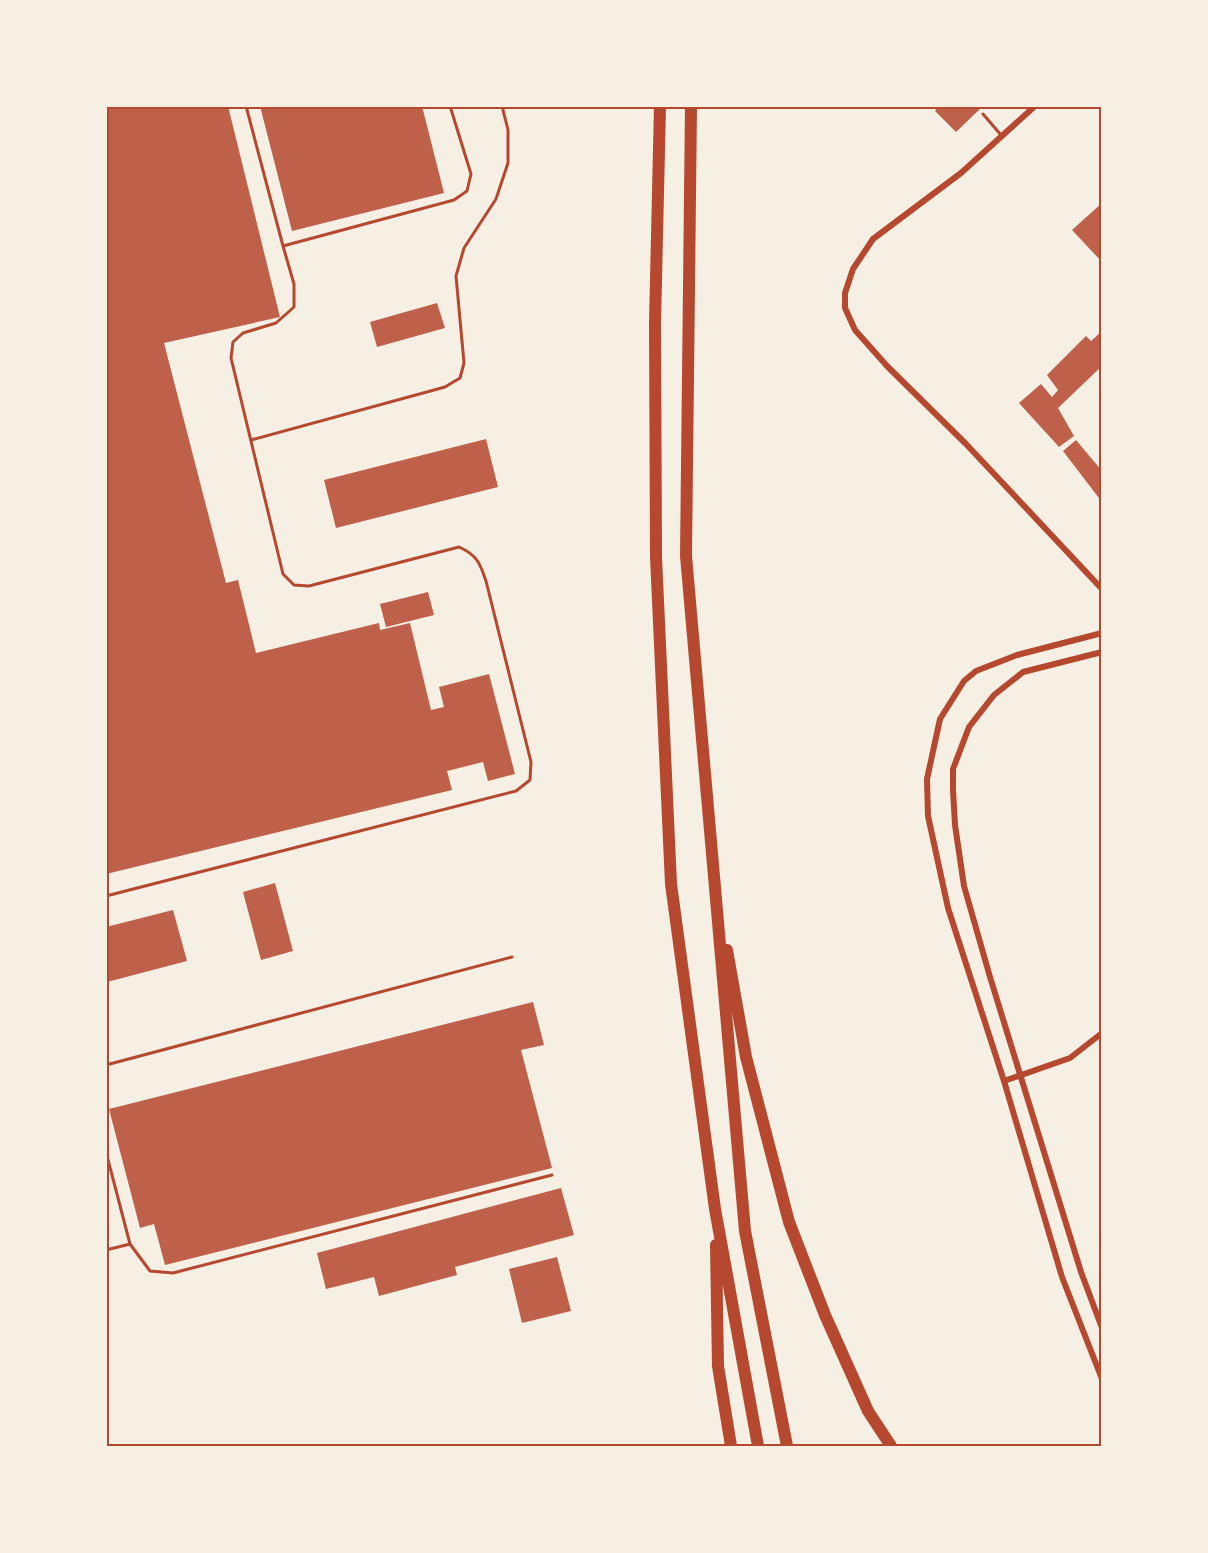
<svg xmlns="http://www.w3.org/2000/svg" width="1208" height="1553" font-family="Roboto,sans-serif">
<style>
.building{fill:#bf614a}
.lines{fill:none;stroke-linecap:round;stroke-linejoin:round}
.service{stroke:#b5482f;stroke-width:3}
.minor{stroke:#b5482f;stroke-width:6}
.motorway{stroke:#b5482f;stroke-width:12}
.neatline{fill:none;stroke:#b5482f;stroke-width:2}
</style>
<rect width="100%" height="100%" fill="#f6efe4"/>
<path class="building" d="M106,106H228L280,317L164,343L226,583L238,580L256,653L379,623L380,630L410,623L431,710L444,707L439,687L489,674L515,774L488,781L483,762L447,771L452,790L106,874Z
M260,106H422L444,193L292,231Z
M939,106H983L956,132L935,111Z
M1102,203V262L1072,230Z
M437,303L445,328L377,347L370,322Z
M1102,331V366L1058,408L1074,436L1059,447L1019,403L1041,384L1052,397L1058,390L1047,375L1086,336L1091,341Z
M486,439L498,487L336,528L324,480Z
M1076,440L1102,471V502L1063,451Z
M428,592L434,615L386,627L380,604Z
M275,883L293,951L261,960L243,892Z
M173,910L187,961L107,982L106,927Z
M533,1002L544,1045L521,1050L552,1168L165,1265L154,1224L140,1228L109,1109Z
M561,1188L574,1235L455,1267L457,1275L379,1296L374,1277L326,1289L317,1253Z
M557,1257L571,1311L522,1323L509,1269Z"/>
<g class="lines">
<path class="service" d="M246,106L283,246
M983,114L1001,135
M251,440L445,387L460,378L464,363L456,276L464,248L496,199L508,163V130L502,106
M106,896L516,791L530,780L531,762L486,581C480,563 477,555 459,547L309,586L294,585L283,574L231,358L233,342L243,333L276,323L294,307V284L283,246L454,200L467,191L471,174L450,106
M106,1065L512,957
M106,1152L130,1244L150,1271L173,1273L552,1175
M106,1250L130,1244"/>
<path class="minor" d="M1035,106L961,173L873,239L853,269L845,293V308L855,330L887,366L966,444L1102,589
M1102,633L1017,655L976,671L964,681L940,719L927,779L928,816L948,908L1004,1081L1062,1277L1102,1379
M1102,652L1023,672L994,695L969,727L953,769V790L955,825L964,886L990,977L1081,1272L1102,1328
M1004,1081L1070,1058L1102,1033"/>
<path class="motorway" d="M660,106L655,323L656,557L671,884L715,1209L758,1446
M691,106L686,556L745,1231L787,1446
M727,950L746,1057L789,1222L825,1315L868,1411L891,1446
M716,1245L718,1366L731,1446"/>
</g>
<rect width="1208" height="1553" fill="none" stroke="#f6efe4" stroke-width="216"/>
<rect x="108" y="108" width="992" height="1337" class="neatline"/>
</svg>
